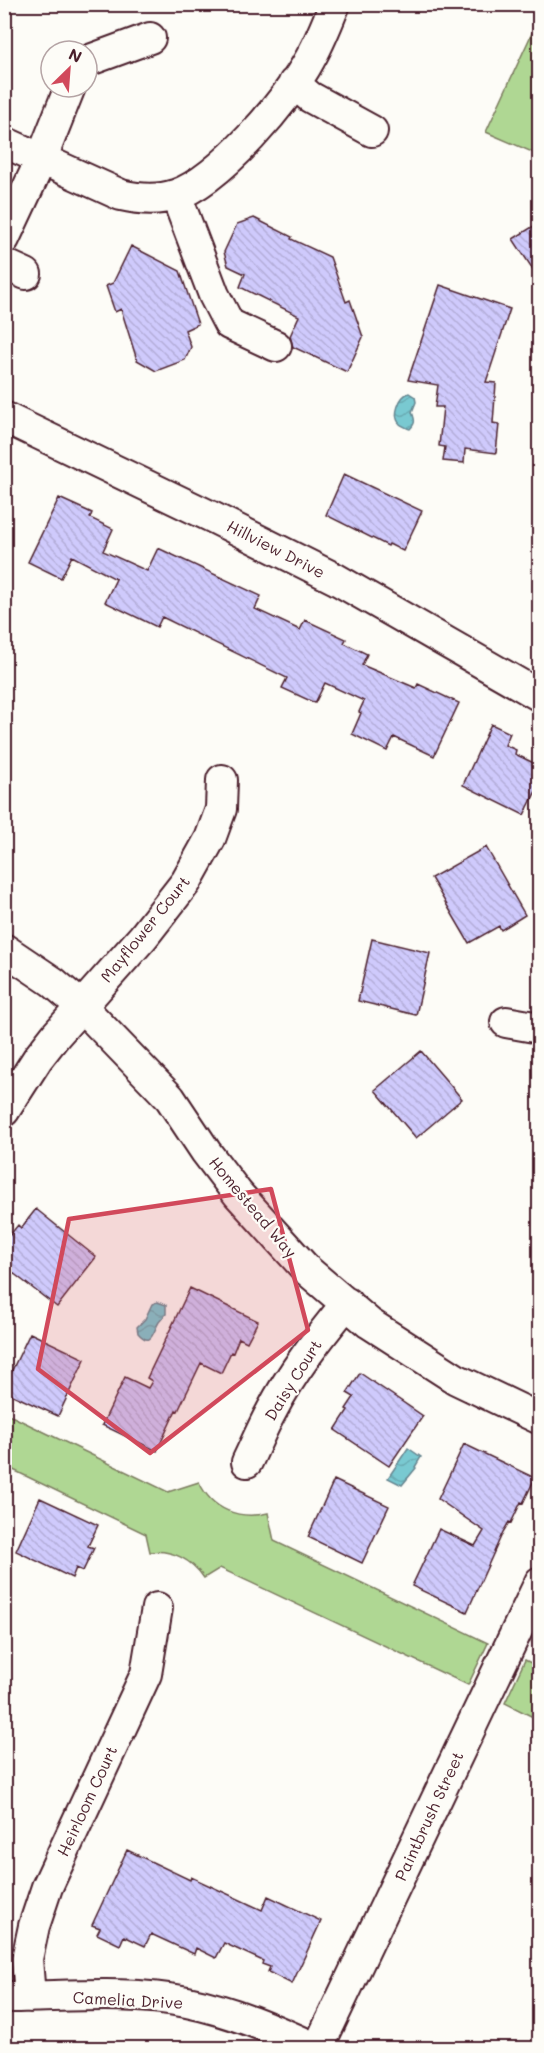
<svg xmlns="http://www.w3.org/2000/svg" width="544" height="2053" font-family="Mali,sans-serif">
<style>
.green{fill:#afd793;stroke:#7c7b5f;stroke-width:1.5}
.water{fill:url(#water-waves);stroke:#66858f;stroke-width:1.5}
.building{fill:url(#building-back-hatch);stroke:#4a1f2b;stroke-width:1.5}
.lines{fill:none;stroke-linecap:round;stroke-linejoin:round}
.minor-casing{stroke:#4a1f2b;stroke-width:34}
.minor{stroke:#fdfcf7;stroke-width:30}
.marked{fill:#d1495b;fill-opacity:0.2;stroke:#d1495b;stroke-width:4.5;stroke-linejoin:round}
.labels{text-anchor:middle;stroke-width:4.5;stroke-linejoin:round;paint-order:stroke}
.street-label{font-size:16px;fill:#4a1f2b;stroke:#fdfcf7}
</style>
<defs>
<pattern id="water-waves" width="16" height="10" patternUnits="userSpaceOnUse" patternTransform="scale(1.5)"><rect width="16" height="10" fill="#79c9d1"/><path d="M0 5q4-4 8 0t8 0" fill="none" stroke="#6aacb4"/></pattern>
<pattern id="building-back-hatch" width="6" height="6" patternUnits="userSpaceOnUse" patternTransform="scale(1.5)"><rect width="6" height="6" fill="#cfcafc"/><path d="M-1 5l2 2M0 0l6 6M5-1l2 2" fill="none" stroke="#b3add8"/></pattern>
</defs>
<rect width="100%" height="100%" fill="#fdfcf7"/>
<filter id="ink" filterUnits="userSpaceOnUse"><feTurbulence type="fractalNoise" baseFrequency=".0167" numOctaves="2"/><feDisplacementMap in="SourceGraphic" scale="12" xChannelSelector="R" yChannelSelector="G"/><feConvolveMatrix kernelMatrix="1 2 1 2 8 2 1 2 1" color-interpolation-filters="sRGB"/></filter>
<g filter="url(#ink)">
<path class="green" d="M539,18L540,155H539L486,132Z
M5,1413L168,1492L199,1482C212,1510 239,1520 268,1513L274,1541L488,1643L468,1685L220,1568L204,1578C192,1560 172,1549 150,1552L146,1534L5,1466Z
M525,1660L539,1667V1720L505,1703Z"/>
<path class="water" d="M409,393L415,397L416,402L412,412C415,420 416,423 410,429C409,429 401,425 400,424C392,416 399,396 409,393Z
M157,1302L166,1305V1314C165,1315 160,1321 159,1322C153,1331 152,1349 138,1333L137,1327L145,1319L152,1304Z
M408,1448L421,1457L415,1467L416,1468L402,1485L388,1478Z"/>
<path class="building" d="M254,218L292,237L291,239L330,257L346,302L350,300L363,337L347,372L293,347L290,336L299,316L240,287L245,274L228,266L224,252L237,224Z
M540,222V280L513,239Z
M131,246L180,271L198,324L185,330L191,347L185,360L156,371L137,360L121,309L115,312L106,286L113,283Z
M440,285L510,309L486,382L496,383L493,423L499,424L496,453L465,449L464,463L443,461L445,447L439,446L443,407H435L438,385L408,380Z
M344,474L422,511L403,551L389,544L388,546L326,515Z
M59,498L92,513L90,518L113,529L103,551L147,571L158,548L261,596L255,609L300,630L305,620L346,639L344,643L367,654L362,665L416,688L418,684L459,703L434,756L394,737L387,751L352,734L361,713L359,712L364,701L325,683L315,703L282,688L287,678L162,617L157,627L105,602L116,579L72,556L61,578L28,562Z
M491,724L510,733L505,745L516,750L515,754L540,766V783L524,815L463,785Z
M486,847L525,915L501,930L499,926L469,943L431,878Z
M372,939L430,953L416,1015L358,1001Z
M421,1051L462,1099L416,1138L375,1090Z
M36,1209L96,1257L57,1307L4,1266V1242L18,1225L21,1228Z
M190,1288L258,1321L247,1342L239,1338L233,1353L231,1352L221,1373L201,1363L178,1411L176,1410L157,1451L102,1425L125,1377L148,1388L152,1381L147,1378Z
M30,1333L85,1359L58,1416L4,1391V1387Z
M360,1373L423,1416L389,1466L335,1430L348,1410L346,1409L354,1397L347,1393Z
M464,1444L535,1478L523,1503L521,1502L511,1523L509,1522L503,1532L467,1612L412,1586L439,1529L475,1546L484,1531L438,1499Z
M334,1480L389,1506L362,1563L308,1537Z
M40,1498L98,1525L88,1546L94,1548L83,1571L76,1568L72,1578L16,1551Z
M127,1850L190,1880L191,1877L262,1910L268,1896L321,1921L292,1984L268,1972L270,1967L262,1964L263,1961L224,1943L216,1958L196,1948L194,1954L151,1934L145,1946L124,1936L120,1945L97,1934L100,1928L92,1925Z"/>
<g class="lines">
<g class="minor-casing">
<path id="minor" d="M87,61L150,38
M294,83L310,97L372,131
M4,142L121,195C138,199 157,201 175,195C218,182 289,99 310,59C320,42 327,23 335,4
M176,195L214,295L229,324L276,346
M4,239L41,160L70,87
M4,264L26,274
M4,417L212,517L336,579L540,696
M4,949L53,982L81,1006L170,1098L206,1152L238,1194L308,1271L369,1323L456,1379L540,1419
M506,1022L540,1028
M4,1111L38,1058L56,1035L143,937L186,882L210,839L221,809L222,780
M247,1462C255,1446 262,1428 271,1412C291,1373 319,1337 347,1303
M4,1997C65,1997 127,1990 187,2002C232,2011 273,2029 315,2048
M30,1997L27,1959L34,1926L47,1887L146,1674L157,1608
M318,2048L540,1582"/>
</g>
<use href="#minor" class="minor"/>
</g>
</g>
<path class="marked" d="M271,1189L308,1330L150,1453L38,1369L69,1219Z"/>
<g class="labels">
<g class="street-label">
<text transform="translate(276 549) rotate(27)" y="6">Hillview Drive</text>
<text transform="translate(145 929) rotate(-51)" y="6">Mayflower Court</text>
<text transform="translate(253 1207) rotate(50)" y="6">Homestead Way</text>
<text transform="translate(293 1380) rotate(-58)" y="6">Daisy Court</text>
<text transform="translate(87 1801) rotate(-65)" y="6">Heirloom Court</text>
<text transform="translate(429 1816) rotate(-65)" y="6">Paintbrush Street</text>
<text transform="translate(128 2000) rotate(3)" y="6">Camelia Drive</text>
</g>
</g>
<rect width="544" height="2053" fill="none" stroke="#fdfcf7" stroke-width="24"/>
<rect x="12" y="12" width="520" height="2029" fill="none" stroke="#4a1f2b" stroke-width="2" filter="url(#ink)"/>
<g transform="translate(69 69) rotate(25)"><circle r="28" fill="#fdfcf7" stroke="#b5a4a5" stroke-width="1.5"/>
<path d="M0-4.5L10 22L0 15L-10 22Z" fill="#d1495b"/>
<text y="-9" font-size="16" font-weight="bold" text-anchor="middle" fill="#4a1f2b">N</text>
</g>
</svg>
